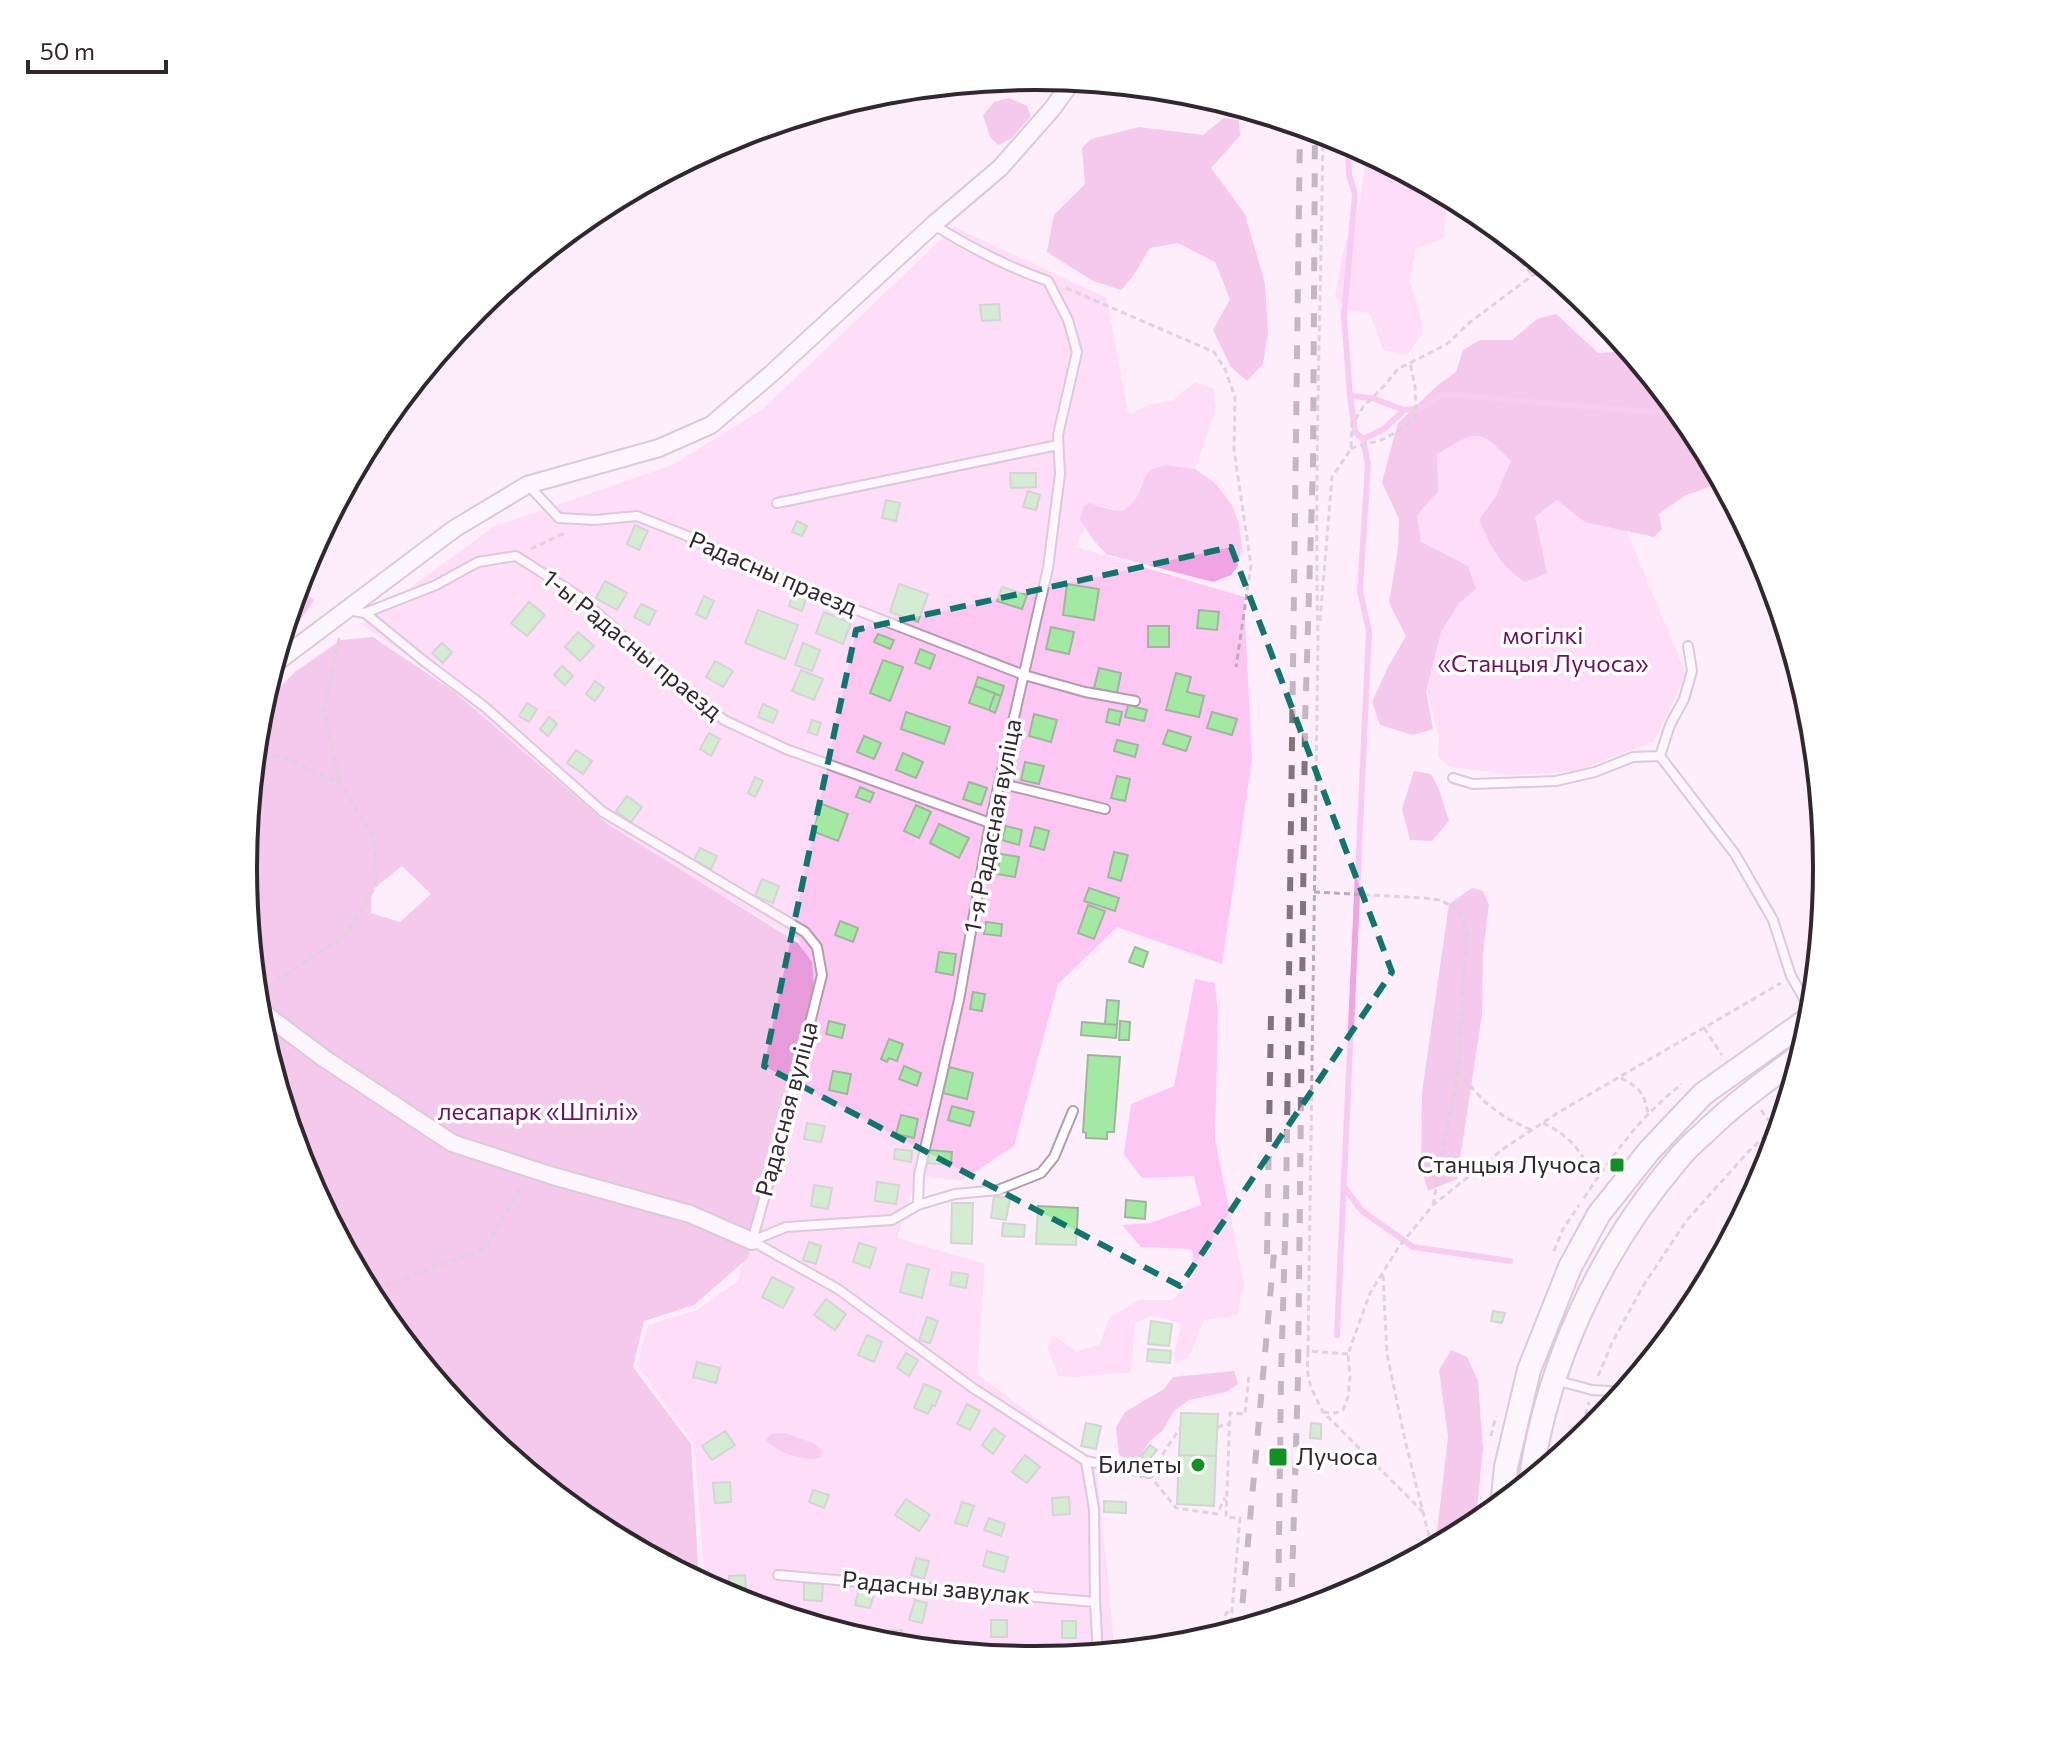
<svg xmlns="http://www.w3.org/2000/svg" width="2071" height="1737" font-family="Commissioner,sans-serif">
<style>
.green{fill:#fec7f3}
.forest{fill:#e89bda;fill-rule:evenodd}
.water{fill:#f1a3e3}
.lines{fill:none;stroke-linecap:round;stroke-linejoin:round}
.stream{stroke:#f1a3e3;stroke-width:6}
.building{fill:#a2eaa1;stroke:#a0b59f;stroke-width:2}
.lane-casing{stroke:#b49baf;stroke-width:12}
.street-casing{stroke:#b49baf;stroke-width:20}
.secondary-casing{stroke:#b49baf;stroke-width:26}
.path{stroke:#bbadb8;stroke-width:3;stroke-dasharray:6 4;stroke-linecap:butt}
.lane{stroke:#fff;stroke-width:8}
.street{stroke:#fff;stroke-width:16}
.secondary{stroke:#fff;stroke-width:22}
.rail{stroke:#80747d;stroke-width:6;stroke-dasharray:14 14;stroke-linecap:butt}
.marked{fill:none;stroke:#0f766e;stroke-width:6;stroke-dasharray:16 10;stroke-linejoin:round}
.poi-dot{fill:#119121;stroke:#fff;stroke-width:3}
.labels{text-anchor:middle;stroke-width:7;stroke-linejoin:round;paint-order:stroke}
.street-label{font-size:24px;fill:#31272f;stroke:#fff}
.park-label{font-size:24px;fill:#6c1162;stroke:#fff}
.poi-label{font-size:24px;fill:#31272f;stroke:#fff;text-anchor:end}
.rim{fill:none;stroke:#31272f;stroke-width:4}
</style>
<rect width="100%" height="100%" fill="#feeefb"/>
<path class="green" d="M1367,152L1448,196L1443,238L1416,249L1409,280L1418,305L1423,332L1407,355L1383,350L1370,313L1350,311L1335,296L1345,244L1359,208Z
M954,227L1107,298L1128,414L1153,404L1174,400L1195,382L1214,389L1216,409L1195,469L1165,465L1143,479L1137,498L1123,511L1096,505L1076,547L1244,597L1252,760L1222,964L1117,927L1058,984L1014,1146L961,1181L917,1175L897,1238L985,1264L977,1374L1090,1459L1098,1479L1115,1653L1035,1661L880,1646L732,1600L705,1586L694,1444L637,1365L648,1325L697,1310L738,1281L808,997L800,940L637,847L531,760L423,667L361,624L493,527L672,465L763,409Z
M1454,403L1620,515L1686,674L1654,741L1577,771L1514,775L1450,767L1438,757L1439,737L1415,643L1406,545L1420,451Z
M1195,979L1215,983L1218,1014L1215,1139L1244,1283L1237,1315L1204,1320L1189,1357L1176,1363L1174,1355L1181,1324L1154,1315L1135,1323L1131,1372L1077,1377L1059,1376L1047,1348L1054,1336L1076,1351L1099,1345L1110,1317L1139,1300H1173L1196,1272L1192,1249L1141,1247L1122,1225L1150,1223L1201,1205L1194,1176L1142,1178L1124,1154L1131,1104L1174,1086Z"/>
<path class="forest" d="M1009,98L1027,106L1031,116L1012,138L998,145L990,137L983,115L994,102Z
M1224,118L1239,120L1240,136L1211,168L1245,214L1265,284L1268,332L1263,364L1247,381L1231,367L1213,330L1230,299L1215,262L1178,243L1150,248L1133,276L1121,290L1093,281L1047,252L1054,215L1085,184L1082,148L1091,139L1139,127L1203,135Z
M1556,314L1598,353L1631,351L1695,429L1723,482L1686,495L1659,514L1662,529L1654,537L1585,522L1557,500L1535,517L1547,573L1526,582C1500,567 1491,546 1479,520L1496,496L1511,461C1477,426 1477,431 1437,454L1438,491L1417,515L1421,542L1468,566L1476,589L1459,603L1441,632L1426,691L1433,729L1413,735L1380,725L1372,702L1387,669L1406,636L1389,603L1398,548L1399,519L1382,482L1398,423L1438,385L1456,372L1463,350L1480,340H1512L1537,319Z
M297,586L314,600L288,639L279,645Z
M373,637L453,691L609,825L798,943L812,962L814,987L748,1258L694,1305L644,1321L633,1367L691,1444L699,1583L595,1527L475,1429L376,1308L303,1171L258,1023L243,868L258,713L260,707L295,672L341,640ZM402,866L431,894L400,922L371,913L372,890Z
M1414,771L1431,774L1439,789L1449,821L1432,841L1410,840L1402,809Z
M1472,888L1483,891L1489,905L1483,953L1482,1015L1457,1179L1428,1191L1421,1167L1422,1092L1449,904Z
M1451,1350L1467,1357L1478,1381L1483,1449L1475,1528L1435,1549L1448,1437L1439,1370Z
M1234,1371L1238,1384L1226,1392L1189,1400L1174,1411L1163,1430L1149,1442L1137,1461L1125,1460L1119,1455L1116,1427L1125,1412L1164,1389L1173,1377Z"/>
<path class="water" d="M1165,465L1195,469L1215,483L1232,505L1239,524L1242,547L1238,566L1231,575L1213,582L1106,554L1092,538L1080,519L1084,506L1090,503L1107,509L1123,511C1129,506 1135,501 1138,495C1146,478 1142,471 1165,465Z
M785,1433L813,1443L822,1450L821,1457C807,1463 775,1452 766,1440L770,1434Z"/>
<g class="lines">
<path class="stream" d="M1350,396L1372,398L1404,410
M1363,439L1384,429L1404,410L1421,408L1443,394L1684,415
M1345,1188L1362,1211L1413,1247L1510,1261
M1337,1335L1369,631L1360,591L1368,464L1363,439L1355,432L1350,396L1344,315L1355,194L1349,175L1348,141"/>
</g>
<path class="building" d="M999,304L1000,320L982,321L980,305Z
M1010,473H1036V487L1011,488Z
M1028,491L1040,495L1036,510L1023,507Z
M886,500L900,503L896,521L882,518Z
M797,521L807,526L802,536L792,532Z
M635,525L648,531L639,550L627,544Z
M605,581L627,593L617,610L596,598Z
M899,584L928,594L918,622L890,612Z
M1067,584L1099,589L1094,620L1063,615Z
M1002,587L1027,595L1022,609L997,601Z
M793,593L806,598L802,611L789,606Z
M704,596L714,601L706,619L696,614Z
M529,602L545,615L527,636L511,623Z
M641,604L656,611L649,625L634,617Z
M758,610L798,625L785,659L745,643Z
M1199,610L1219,612L1217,630L1197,628Z
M824,612L851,623L843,644L816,633Z
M1148,626H1169V647H1148Z
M1051,627L1074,632L1069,654L1046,649Z
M578,632L594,646L580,661L565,647Z
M878,634L894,640L890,649L874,642Z
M442,643L452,652L443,663L432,653Z
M803,643L820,650L812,671L795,665Z
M920,649L935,655L930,669L915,663Z
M883,660L903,667L890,701L870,693Z
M715,661L733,671L723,687L706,677Z
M562,666L573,676L565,685L554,675Z
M1099,668L1121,673L1117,693L1094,688Z
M801,670L823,679L814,700L792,691Z
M1176,673L1191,677L1187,692L1204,696L1199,717L1166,710Z
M978,677L1004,686L1001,696L975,686Z
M595,681L604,688L595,701L586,694Z
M975,686L995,693L989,710L969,703Z
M995,694L1001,696L995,713L989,710Z
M527,703L537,709L529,722L519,716Z
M763,704L778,711L773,723L758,717Z
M1128,705L1147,710L1144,721L1125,717Z
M1109,709L1122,712L1119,725L1106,722Z
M906,712L950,727L944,744L901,729Z
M1212,712L1237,719L1232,735L1207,728Z
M1034,714L1057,720L1051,742L1029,736Z
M549,717L557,724L548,736L540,729Z
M812,720L821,723L817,735L808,732Z
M1168,730L1191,737L1186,751L1163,744Z
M709,733L720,739L711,756L700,749Z
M864,736L881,743L874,759L857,752Z
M1117,740L1138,745L1135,757L1114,751Z
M576,750L592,761L583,774L567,763Z
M903,753L923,762L916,778L896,770Z
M1025,762L1044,766L1039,784L1021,780Z
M1117,776L1130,779L1125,801L1111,798Z
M755,777L763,781L755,797L748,793Z
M969,782L987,788L981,805L963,799Z
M860,787L874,793L870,802L856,797Z
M627,796L642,807L631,822L616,811Z
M822,804L848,814L838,841L812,831Z
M916,805L931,812L919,838L904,831Z
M939,824L969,838L959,858L930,843Z
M1006,826L1022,830L1019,845L1002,840Z
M1035,827L1049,831L1044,850L1030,846Z
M700,848L717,856L711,869L694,860Z
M1114,852L1128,855L1121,881L1108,877Z
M1001,854L1019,857L1015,877L997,874Z
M762,879L779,886L773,903L755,896Z
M1089,888L1119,898L1115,911L1084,901Z
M1088,905L1105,911L1094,939L1078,933Z
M840,921L858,928L853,942L835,935Z
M986,922L1002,924L1001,936L984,934Z
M1135,947L1148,952L1143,967L1129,962Z
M939,952L956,954L953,975L936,972Z
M973,992L985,994L982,1011L970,1009Z
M1107,1000L1119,1001L1117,1025L1105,1024Z
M829,1021L845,1025L842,1038L826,1034Z
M1120,1021L1130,1022L1129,1040H1119Z
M1082,1022L1117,1025L1116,1038L1081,1035Z
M889,1039L903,1044L897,1061L889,1058L887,1062L881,1059Z
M1088,1055L1120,1057L1114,1132H1107V1139L1086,1138V1133L1083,1132Z
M904,1066L921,1073L917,1086L899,1079Z
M949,1067L973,1073L967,1099L943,1093Z
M833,1071L851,1074L847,1094L829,1090Z
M952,1106L974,1112L970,1126L948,1120Z
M901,1115L918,1119L914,1138L896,1134Z
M807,1123L825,1126L821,1142L804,1139Z
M895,1149L912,1151L911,1162L894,1159Z
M928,1150L952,1152L951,1165L927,1163Z
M877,1182L899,1185L896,1204L875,1201Z
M814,1185L832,1188L828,1209L811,1206Z
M994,1196L1010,1198L1006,1220L991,1218Z
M1126,1200L1146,1202L1145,1219L1125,1217Z
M952,1203H973L972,1244L951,1243Z
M1038,1206L1078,1208L1076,1245L1036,1244Z
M1003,1223L1025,1225L1024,1237L1002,1236Z
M809,1242L821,1246L816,1264L803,1260Z
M859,1243L876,1248L870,1268L853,1262Z
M907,1264L929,1269L922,1298L900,1292Z
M952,1272L968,1274L966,1288L950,1285Z
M772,1277L794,1288L783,1308L762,1297Z
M826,1299L846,1314L835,1330L814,1315Z
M1493,1311L1505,1313L1502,1323L1491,1321Z
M927,1317L938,1321L930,1343L919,1340Z
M1151,1321L1172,1324L1169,1346L1148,1344Z
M867,1335L882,1342L874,1362L858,1355Z
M1148,1349L1171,1351L1170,1363L1147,1361Z
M906,1353L918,1360L909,1376L897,1368Z
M697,1362L720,1368L716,1383L693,1377Z
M924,1384L941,1391L935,1406L932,1405L928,1414L914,1408Z
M967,1404L980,1411L970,1430L957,1424Z
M1181,1413L1218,1414L1216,1456L1179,1455Z
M1086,1423L1101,1426L1096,1449L1081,1446Z
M1311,1423L1321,1424V1439L1310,1438Z
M994,1428L1005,1436L993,1454L982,1445Z
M725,1431L735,1445L712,1460L702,1446Z
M1150,1445L1157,1450L1148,1461L1141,1456Z
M1025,1455L1040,1467L1027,1483L1012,1472Z
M1179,1455L1216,1456L1214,1506L1177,1504Z
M730,1482L731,1502L715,1503L713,1483Z
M813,1490L829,1495L824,1508L809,1502Z
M1069,1497L1070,1514L1053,1515L1052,1498Z
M906,1499L930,1515L919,1531L895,1515Z
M1104,1501L1126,1502V1513L1104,1512Z
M962,1502L974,1506L967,1526L955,1523Z
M989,1518L1005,1524L1001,1536L984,1530Z
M987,1551L1008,1557L1004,1572L983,1566Z
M916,1558L929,1561L924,1579L911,1575Z
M745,1575L746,1591L730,1592L729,1576Z
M804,1583L823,1584L822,1601L804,1600Z
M860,1585L875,1589L870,1608L855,1605Z
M915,1600L927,1603L922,1623L909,1620Z
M991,1620H1007V1637H991Z
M1062,1621H1076V1638H1062Z
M902,1630V1645L886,1646V1631Z
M939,1644L940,1652L919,1650V1646Z"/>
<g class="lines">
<g class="lane-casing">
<path id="lane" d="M528,485L559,518L595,520L637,516L685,535L818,595L1024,675L1085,692L1135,701
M777,503L1058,445
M348,610L365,613L436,585L478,562L516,556L577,595L643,654L724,720L786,749L990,823
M365,613L425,662L485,707L603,812L805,932L817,947L822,975L783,1131L752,1241L838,1289L973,1388L1086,1461L1094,1509L1095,1602L1098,1655
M1660,756L1735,854L1773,920L1791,976L1813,1014
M1453,778L1473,784L1556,781L1595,772L1633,757L1660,756L1670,725L1684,699L1692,671L1688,646
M999,783L1105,809
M918,1205L955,1194L998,1190L1041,1173L1054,1157L1073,1111
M752,1241L786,1227L892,1220L918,1205L919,1175L959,1000L990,823L1048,568L1060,474L1058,435L1077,352L1068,320L1048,281C1007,267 971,248 934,225
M1555,1380L1592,1390L1626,1392
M1086,1461L1149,1473
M778,1575L1095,1602"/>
</g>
<g class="street-casing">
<path id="street" d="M273,665L454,529L527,485L659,448L711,425L771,374L934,224L1000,168L1052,109L1073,80
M256,1005L269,1017L325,1059L452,1143L553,1176L690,1214L752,1241"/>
</g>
<g class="secondary-casing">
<path id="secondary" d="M1530,1483C1547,1364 1600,1250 1678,1159C1685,1150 1695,1141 1704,1133C1735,1103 1769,1078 1804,1053
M1502,1506L1506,1467L1529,1370L1570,1267L1599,1214L1649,1151L1703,1094L1814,1015"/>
</g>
<path class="path" d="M1491,222L1495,234L1533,275L1547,268
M1066,288L1214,352L1225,369L1235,397L1234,450L1251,565L1236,667
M1351,449C1358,445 1362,445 1370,443C1387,440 1403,428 1416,417L1415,386L1410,363
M531,549L567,532
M1320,621L1332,477L1351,449L1352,421L1355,420L1363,407L1385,385L1398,369L1447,344L1469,323L1533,275L1551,272
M339,638L324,711L340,783
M254,761L280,756L340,783L374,837L377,884L344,937L261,990
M1314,892L1425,898L1439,900L1459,909L1467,933L1458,1072L1485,1102L1506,1118L1531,1130
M1704,1028L1722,1055
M1621,1078C1640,1088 1644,1093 1648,1114
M1761,1110L1773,1127
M1543,1123C1574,1138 1579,1151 1597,1179
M1584,1198C1612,1156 1641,1115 1682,1084
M1433,1205L1458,1072
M1554,1251L1563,1229L1579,1205
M1383,1275L1387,1354L1405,1440L1429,1536L1434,1550
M365,1286L380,1287L486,1248L523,1183
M1308,1351L1318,639C1314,470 1321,301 1323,131
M1348,1354L1308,1351C1306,1381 1310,1386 1323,1412L1422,1511
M1598,1376L1612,1343L1643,1286L1687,1220L1749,1151L1784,1118
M1323,1412L1335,1413L1343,1410L1348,1397L1350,1377L1348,1354L1370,1293L1398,1248L1433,1205L1503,1149L1559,1112L1781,983
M1217,1427L1229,1424
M1491,1436L1496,1416
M1578,1444L1589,1402
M1157,1463L1180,1428
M1155,1482L1176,1508L1217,1514L1225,1498
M1480,1524L1482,1511
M1429,1553V1540
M1230,1633L1240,1518L1226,1517L1230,1413L1245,1414L1249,1375
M1223,1636L1226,1613L1233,1610"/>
<use href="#lane" class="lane"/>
<use href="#street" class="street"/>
<use href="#secondary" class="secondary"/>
<path class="rail" d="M1267,1254L1271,1014
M1291,1615L1298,1377L1305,723L1313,464L1315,129
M1278,1619L1281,1376L1286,1206L1300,125
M1240,1631L1275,1242"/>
</g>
<path d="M0 0H2071V1737H0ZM1231,547L1392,972L1180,1286L764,1066L856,630Z" fill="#feeefb" fill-opacity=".55" fill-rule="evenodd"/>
<path class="marked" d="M1231,547L1392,972L1180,1286L764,1066L856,630Z"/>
<g class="poi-dot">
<rect x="1609" y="1157" width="16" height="16" rx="4"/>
<rect x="1268" y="1447" width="20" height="20" rx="4"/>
<circle cx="1198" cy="1465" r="8"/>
</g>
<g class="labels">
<g class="street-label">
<text transform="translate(773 574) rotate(23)" y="8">Радасны праезд</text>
<text transform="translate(632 645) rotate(39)" y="8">1-ы Радасны праезд</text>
<text transform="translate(993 826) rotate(-79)" y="8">1-я Радасная вуліца</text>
<text transform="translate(787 1109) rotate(-75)" y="8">Радасная вуліца</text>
<text transform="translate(936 1588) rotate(5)" y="8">Радасны завулак</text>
</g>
<g class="park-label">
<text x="1543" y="644">могілкі<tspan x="1543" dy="28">«Станцыя Лучоса»</tspan></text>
<text x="538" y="1120">лесапарк «Шпілі»</text>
</g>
<g class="poi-label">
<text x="1601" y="1173">Станцыя Лучоса</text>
<text x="1296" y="1465" text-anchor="start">Лучоса</text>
<text x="1182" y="1473">Билеты</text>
</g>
</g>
<path d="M0 0H2071V1737H0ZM257 868a778 778 0 1 1 1556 0a778 778 0 1 1-1556 0Z" fill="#fff" fill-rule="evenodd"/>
<path class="rim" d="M257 868a778 778 0 1 1 1556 0a778 778 0 1 1-1556 0Z"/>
<path d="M28 60v12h138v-12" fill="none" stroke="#31272f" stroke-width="4"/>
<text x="40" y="60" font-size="24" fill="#31272f" stroke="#ffffff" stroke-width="6" paint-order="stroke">50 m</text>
</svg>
